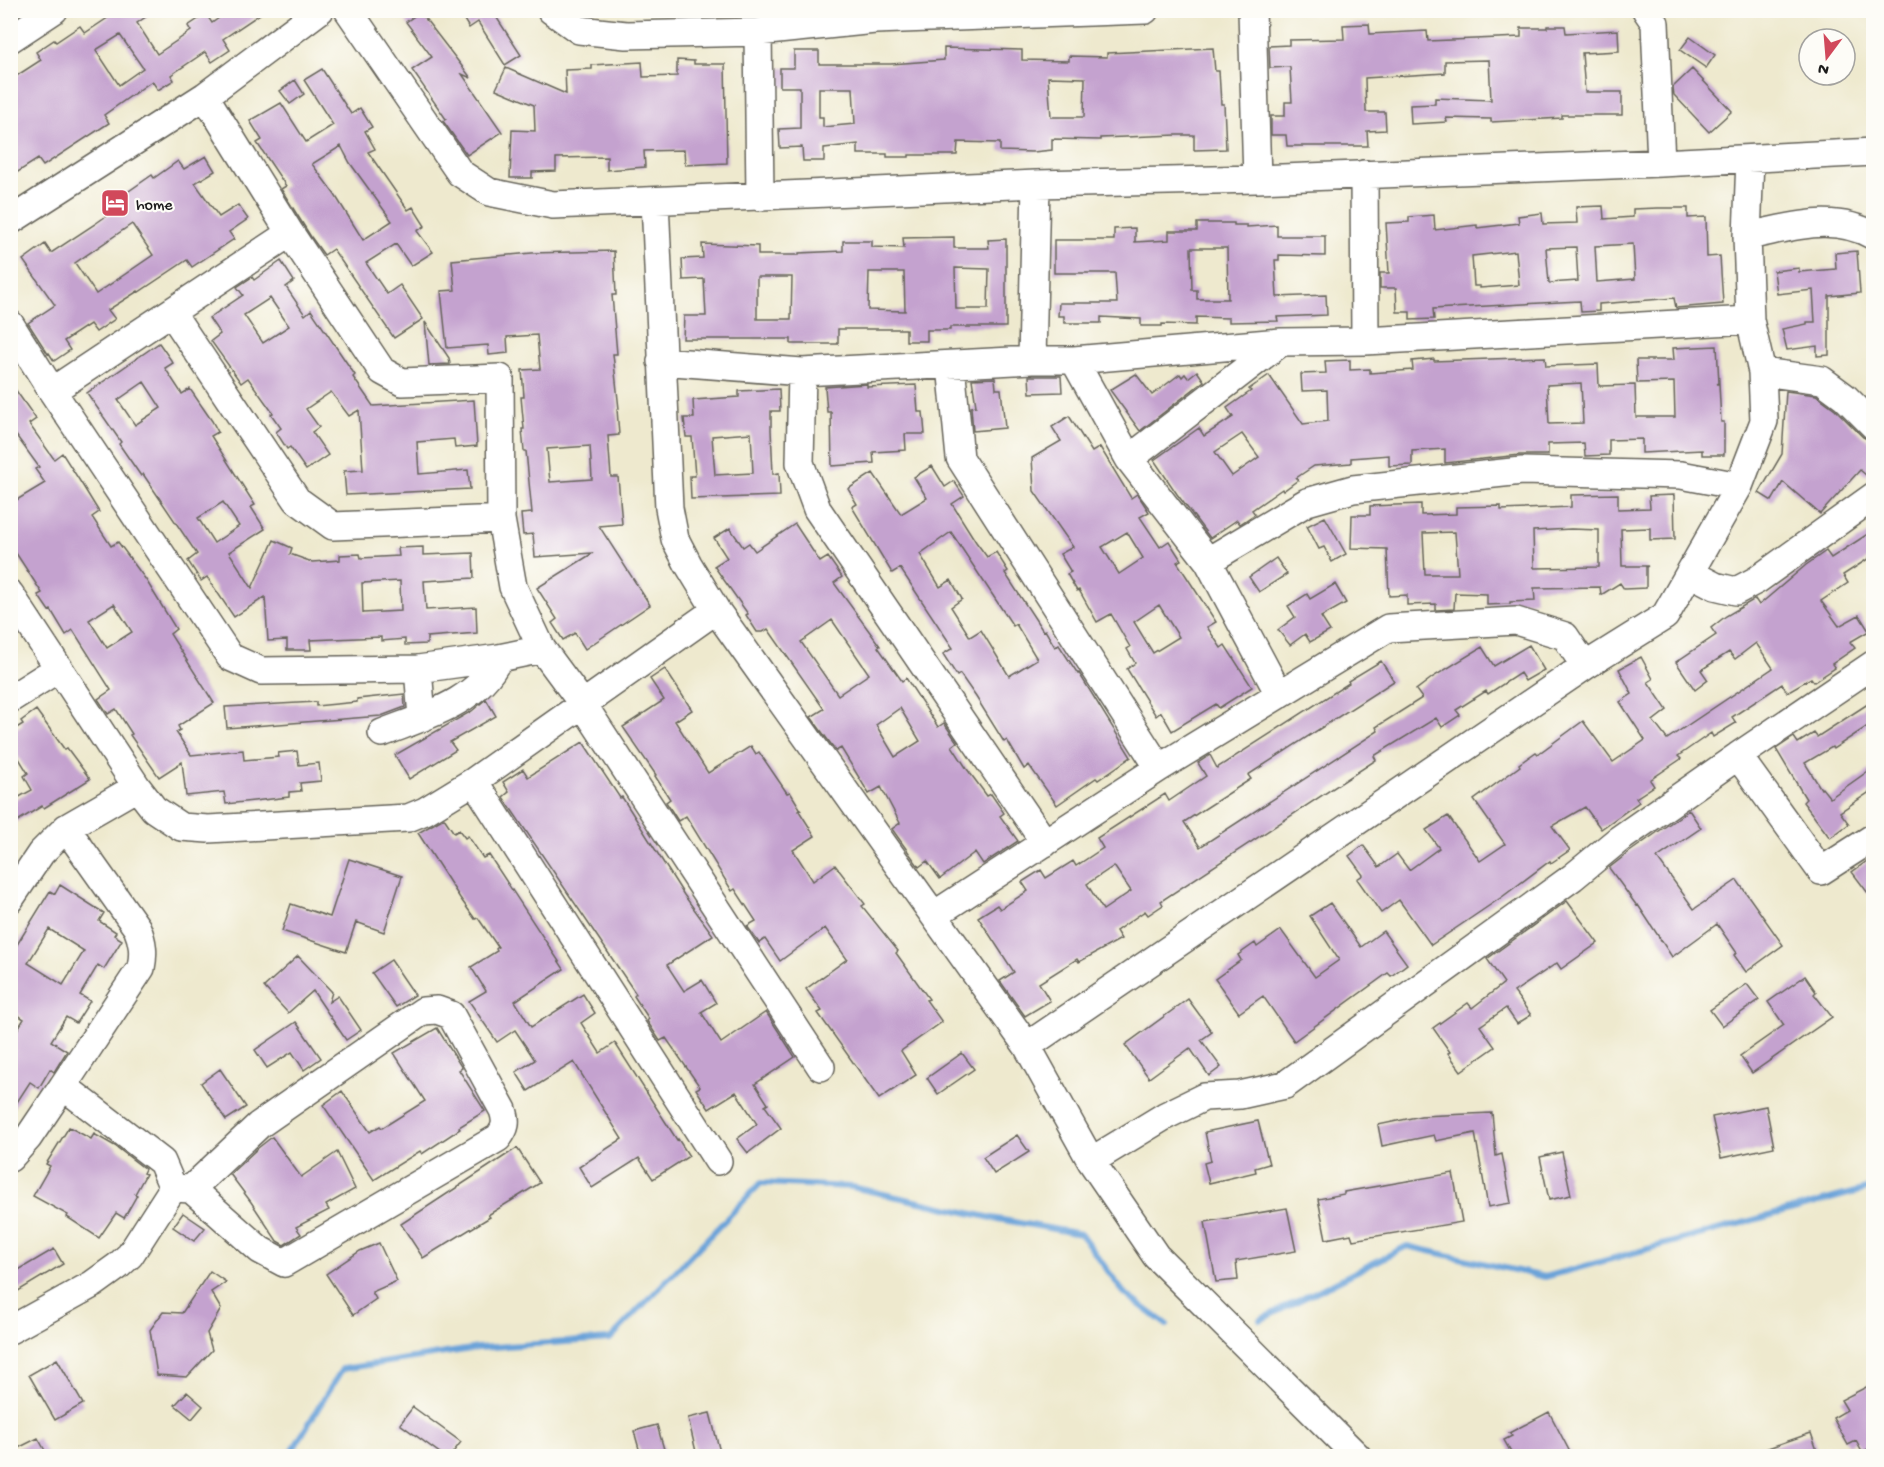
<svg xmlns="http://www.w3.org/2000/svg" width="1884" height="1467" font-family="'Gochi Hand',sans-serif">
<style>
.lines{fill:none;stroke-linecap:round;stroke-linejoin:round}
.stream{stroke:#6aa3d9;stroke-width:6}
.building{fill:#c4a2cf;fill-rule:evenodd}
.minor-casing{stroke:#66645a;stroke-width:30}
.minor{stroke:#fff;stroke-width:27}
.labels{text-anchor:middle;stroke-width:4.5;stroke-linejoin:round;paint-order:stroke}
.poi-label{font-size:16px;fill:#1c1c1c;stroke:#fdfcf7;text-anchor:start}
</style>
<rect width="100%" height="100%" fill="#fdfcf7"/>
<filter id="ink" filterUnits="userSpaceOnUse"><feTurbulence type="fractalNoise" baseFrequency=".0167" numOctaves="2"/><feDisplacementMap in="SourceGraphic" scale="12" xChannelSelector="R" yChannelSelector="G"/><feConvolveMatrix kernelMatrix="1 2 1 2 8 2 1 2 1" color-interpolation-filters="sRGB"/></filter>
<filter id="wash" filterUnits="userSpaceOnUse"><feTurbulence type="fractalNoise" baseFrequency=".008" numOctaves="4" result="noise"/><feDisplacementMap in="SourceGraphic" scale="24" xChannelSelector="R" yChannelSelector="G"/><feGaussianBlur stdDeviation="1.35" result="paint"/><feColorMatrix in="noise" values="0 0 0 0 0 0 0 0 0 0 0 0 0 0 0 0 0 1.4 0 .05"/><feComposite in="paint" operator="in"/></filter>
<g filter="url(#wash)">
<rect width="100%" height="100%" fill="#eee9ce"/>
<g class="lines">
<path class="stream" d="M1260,1320L1407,1246L1545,1277L1874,1187
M289,1456L342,1369L478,1348L610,1339L761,1183L852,1187L992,1218L1081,1234L1124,1293L1167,1325"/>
</g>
<g id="blocks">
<path class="building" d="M105,10H156L137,23L157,54L191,31L188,26L206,14L212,23L230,10H266L223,39L230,50L212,62L205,52L171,75L174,80L158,90L152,81L104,115L109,123L43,166L38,159L10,177V80L41,60L36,52L54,40L56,42L80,26L85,33L109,17ZM120,35L143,68L119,85L96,50Z
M458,10H496L493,12L521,55L505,65L478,22L469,28Z
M420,12L471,78L462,74L502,132L467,155L443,121L446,119L412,70L432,57L406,22Z
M1369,24L1370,34L1427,31L1428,41L1521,37V28H1547V26H1565L1566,33L1618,30L1619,51L1582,53L1585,92H1622V115H1562V118L1491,122V119L1446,118L1447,122L1411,124L1410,105L1435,104V98L1491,100L1489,60L1445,61V73L1365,78L1366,112H1385L1386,130L1367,131L1368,146H1287L1286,135H1271V116H1285V102H1292L1290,67L1270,68L1269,46L1289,45V40L1344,39L1343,25Z
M1690,37L1715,55L1706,68L1680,50Z
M944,48L1022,50V60L1069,61V56L1107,57V53L1213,48L1215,71H1219L1221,104H1224L1226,149L1194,150V135H1177L1100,138V140L1052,139V150L1033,152L1000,151V143L958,142L957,155H909V157H887V154H858V144L824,148V161H803L802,147L780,148L779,129L800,128V87H780V68H794V51H819V64H891L944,60ZM1048,77L1085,78L1084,117H1051ZM819,88H853L855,124L823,127V117H819Z
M677,60L694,61V64H725L727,163L685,165L684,150L644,151L645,167L607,170V157L556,158V171L532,172V178H510L512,130L535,131L534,105L496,89L506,68L566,94L565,70L592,69V65L642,62L643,77L677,76Z
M322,69L351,114L360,108L372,127L365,131L375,149L368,152L408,210L413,207L425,226L417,231L433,252L411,266L396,244L366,263L387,294L400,285L423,319L394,338L333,249L324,255L311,237L281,189L286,186L257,143L262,140L250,121L281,103L306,142L333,125L304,80ZM341,146L350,163L392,221L363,240L335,195L312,164Z
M1692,69L1732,111L1709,132L1674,95L1673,87Z
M295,80L304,94L290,104L280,91Z
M206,156L215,171L195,183L219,217L238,205L248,219L229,232L234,239L192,267L187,260L139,292L138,291L108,310L115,319L96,332L90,324L64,341L70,350L54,361L49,353L48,354L28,323L55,305L23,260L45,244L51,253L95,224L120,206L116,200L152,175L154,178L178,161L184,169ZM132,224L153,255L96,294L75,263Z
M1603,206L1604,219L1633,217V209L1658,208H1688V218L1706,217L1707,257L1720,256L1723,304L1676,308L1674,298L1599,304V311L1581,312L1580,301L1560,302L1433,309L1434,319L1410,320V312H1397L1396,288H1380V273H1389L1386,223L1409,222V217L1434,215L1435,230L1477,225V228L1519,223L1518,216L1542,213L1543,224L1577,223L1576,207ZM1633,244L1635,279L1597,282L1595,246ZM1576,247L1578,281L1549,283L1546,248ZM1516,251L1519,285L1480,288V286H1474L1472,256Z
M1197,223H1234V225H1247V227L1277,225V236H1325V256L1279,255V260H1275L1277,297L1326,295L1327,315L1277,317L1278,321L1229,322V318L1196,317V325L1162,324V326H1141V319L1101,317V323H1064V316H1058L1059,303H1117L1115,273H1054V240H1114V229L1135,228V242L1169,240V231H1197ZM1191,248H1227L1228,299H1197V290H1192Z
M954,237V248H989L988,240L1006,239V327H950V330H927V341H906V329H838V344H791V339H683L684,316H706L704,279L683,280L682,259L703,258L702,244L758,246V255H799V253L843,251V241H872V247L904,248L903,238ZM955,268L989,269L988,309H956ZM869,272H904L905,311L868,310ZM757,277H792L791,319H757Z
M614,251L616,295H612L617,354H613L619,409H617L619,435L608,436L611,477H618L622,524L599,526L650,605L585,649L575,633L563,640L552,623L557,619L537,588L593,553L535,557L533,534L523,535L521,514L532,513L526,451H524L522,429H524L521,397H524L522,370L540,369L537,335L507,337L508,353L489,355L488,345L447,348L441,291L455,290L452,260L532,253ZM590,446L592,479L550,482L547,449Z
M1857,251L1860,293L1829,296V355L1817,356V346L1787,350L1782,329L1807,324V322H1815L1813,290L1777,294L1774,271L1799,268V272L1836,269L1835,253Z
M281,261L294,281L286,287L305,315L311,310L355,375L353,377L373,406L474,400L477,446L455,448L454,439L417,442L419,474L468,470L470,489L346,495L344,471L363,470L359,410L349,416L331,392L306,409L319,427L312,432L328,455L306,470L290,447L287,449L276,432L281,428L271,414L273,413L248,378L241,383L211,341L220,334L209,318L243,295L237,287L252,277L254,280ZM270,298L289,326L263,343L244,315Z
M425,322L449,358L450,364L429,365Z
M159,343L173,363L165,368L182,394L190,389L212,421L218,432L211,436L255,505L251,507L265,529L229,552L252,588L274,540L292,548L290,554L312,562L340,560V555L360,554L361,558L399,556L398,548L423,547V555L473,553L474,578L424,581L426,610L476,607L477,633L427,637V644L405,645V639L381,641V637L310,640L311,650H287V640L268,641L265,597L234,617L207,577L201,581L188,561L197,554L143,474L141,476L119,444L121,442L87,393ZM144,382L161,408L135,425L118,400ZM223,502L239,526L214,543L198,518ZM400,581L401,611L363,613L362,583Z
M1717,346L1719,383L1717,384H1719L1721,422H1724V455H1702V450L1642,453V439L1609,440V455L1585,456L1584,443L1548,444V455H1520L1445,463V449L1412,451V465L1389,466V455L1351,458V463L1314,466L1296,478L1298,480L1283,491L1282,489L1252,510L1255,514L1240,524L1237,520L1210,538L1177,494L1154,460L1199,428L1204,436L1233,417L1227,408L1251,391L1249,389L1269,375L1303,424L1328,421L1327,390L1302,391L1301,374L1326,373L1325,361L1350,360V370L1370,369V373L1413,370L1412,361L1434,359V361L1545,357L1546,366L1598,364L1599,386L1635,385L1636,417H1675L1674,382L1637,383L1636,360H1674L1673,348ZM1581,383L1583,423L1549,424L1547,385ZM1242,434L1259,457L1232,476L1215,452Z
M1197,371L1204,381L1140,431L1110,390L1136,374L1152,395L1180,374L1182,377L1185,374L1188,378Z
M1029,376H1061L1062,392L1030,393Z
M995,378L996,389H1001L1005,428L973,431L971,407L976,406L972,379Z
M10,382L36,419L29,424L54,459L62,453L83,486L99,512L92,517L111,546L118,542L146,580L176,629L170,634L214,703L178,726L180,730L176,732L191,755L243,750L244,760L279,757L278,753L297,751L299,765L319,763L321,781L300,783L301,791L289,792V797L226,804L224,792L186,796L182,762L159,777L130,735L132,734L116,709L108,714L98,699L111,690L73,630L66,635L51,610L49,611L38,595L42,593L10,544V504L45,483L35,469L39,467L10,427ZM114,604L132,632L107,648L89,620Z
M867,384V387L916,385L918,412H923L925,434H905L906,450L873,452L874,463L832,466L831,412H827L825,387Z
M779,389L780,411H771V430L773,474L779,473L780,496L691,499L690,476H695L692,437H686L684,418H694L693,400L739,397V391ZM751,433L753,473L715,475L712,436Z
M1786,391L1816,395L1835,409L1863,437L1874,442V467L1866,475L1860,470L1820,514L1783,482L1772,501L1759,493L1782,454Z
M1069,416L1092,452L1100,447L1131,498L1137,494L1142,501L1149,512L1140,517L1160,547L1169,541L1181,560L1177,562L1216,622L1207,627L1221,648L1225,645L1252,687L1219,708L1216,704L1172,731L1161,712L1156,716L1127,669L1135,663L1127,649L1130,647L1111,614L1097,622L1079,590L1077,591L1067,574L1071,572L1060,554L1073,547L1034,491L1032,458L1061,441L1052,427ZM1127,532L1143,558L1119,574L1102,547ZM1159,605L1179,637L1153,653L1134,622Z
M932,466L945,487L954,481L964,496L952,504L976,542L987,557L996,552L1008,571L1005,573L1043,631L1045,630L1055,647L1059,645L1078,674L1079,673L1131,757L1098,780L1096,778L1057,805L1029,765L1024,769L1007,740L1004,742L976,697L960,674L957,676L943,654L953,648L900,568L892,573L852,507L857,504L848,489L873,473L901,514L927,498L914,477ZM951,532L1013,626L1016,624L1037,659L1009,676L981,630L970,637L951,607L962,599L951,580L940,587L920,554Z
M1618,494V509L1650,508L1649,496L1674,495L1675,539L1650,540V528L1621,529L1622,566H1648L1646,567V588L1624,589L1620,583L1601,595L1600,587L1534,588L1535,601L1510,602V604L1487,605V594L1455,593L1454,609L1436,610V604L1407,605V595L1389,596L1387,549L1351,548L1352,515H1370V506L1421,504V515L1456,514V507L1501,506V510L1571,507V495ZM1571,529L1599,530V567L1534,568L1533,531ZM1455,532L1458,574H1425L1423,533Z
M1325,517L1346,554L1332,562L1324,547L1319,549L1307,526Z
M795,524L820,562L828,557L842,577L834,583L880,646L878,647L902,681L906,678L938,727L944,723L957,742L952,746L967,769L987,796L991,794L1004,813L1000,816L1018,841L983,864L975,852L940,879L927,861L919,867L892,829L900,823L881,787L869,794L841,748L836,751L811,717L824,709L768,629L763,632H757L746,615L748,614L714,566L727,558L714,538L730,528L743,547L749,543L755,551ZM832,620L869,674L838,695L801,642ZM900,708L920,741L895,757L876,725Z
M1874,530V555L1843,575L1848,583L1821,601L1839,626L1859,615L1869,631L1850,642L1855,648L1832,664L1835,668L1814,682L1811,678L1787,692L1782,684L1732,717L1736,723L1713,737L1711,733L1678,756L1681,759L1650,780L1654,786L1636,798L1639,802L1601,829L1585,807L1552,826L1570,850L1551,863L1550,861L1502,897L1431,945L1399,900L1381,913L1357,879L1363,875L1349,856L1363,845L1379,867L1397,854L1409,870L1439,848L1426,830L1448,816L1480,861L1505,844L1474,800L1520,766L1519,764L1536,752L1538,754L1583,721L1613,762L1645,740L1620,702L1632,694L1619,669L1641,657L1653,679L1648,682L1667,710L1653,721L1667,739L1773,668L1756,643L1735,659L1729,652L1701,670L1708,680L1695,690L1676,662L1716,635L1711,628L1726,616L1755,599L1759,605L1806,565L1826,551L1831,558Z
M1276,558L1287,574L1259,592L1249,577Z
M1335,584L1346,603L1321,617L1330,631L1310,642L1305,634L1290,645L1278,630L1295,617L1288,606L1307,594L1310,599Z
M1529,645L1544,670L1525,681L1520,673L1488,694L1486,691L1456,710L1460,715L1442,727L1436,718L1374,756L1376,760L1161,901L1163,905L1148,915L1145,911L1116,931L1121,939L1079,962L1077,959L1039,983L1050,1001L1025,1016L1000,981L1014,972L978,917L997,905L1000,909L1028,891L1022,882L1041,870L1046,878L1073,861L1076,866L1103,848L1097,838L1165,794L1169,801L1206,776L1198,763L1210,755L1217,768L1349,683L1348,681L1381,661L1394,681L1248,775L1251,779L1184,822L1200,847L1378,731L1376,727L1422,698L1416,690L1433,677L1482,647L1494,666ZM1114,866L1131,891L1103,910L1087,884Z
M665,669L692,710L675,721L708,773L751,746L756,754L759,752L787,793L790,792L801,810L799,811L815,836L793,850L813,881L835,865L865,904L862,906L898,951L896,953L929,999L926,1000L942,1022L901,1051L916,1075L879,1099L818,1013L822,1011L806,989L847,959L825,928L780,961L765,939L759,943L747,926L756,921L735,889L732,891L686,816L678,821L666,802L670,799L655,776L656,775L623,727L664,700L650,679Z
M404,694L405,707L381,716L227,728L225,707L316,702V706L357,702V699Z
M486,699L496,716L450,742L456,750L409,779L395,755L472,711Z
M1874,700V722L1833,749L1832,747L1805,763L1821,789L1822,788L1830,798L1874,767V789L1840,812L1849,824L1830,838L1803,802L1806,799L1776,749L1794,737L1798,743L1814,733L1817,737Z
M36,710L65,750L67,748L90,779L44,808L42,806L16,822L10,813V802L32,790L24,776L28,773L10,744V732L23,724L21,721Z
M583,742L620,798L622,797L684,895L713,935L667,965L684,991L702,980L716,1003L701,1012L721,1043L766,1012L795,1057L755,1084L768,1104L765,1106L781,1128L748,1153L737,1139L757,1124L736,1092L709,1109L696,1089L700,1087L666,1038L660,1041L647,1021L649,1019L634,996L636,994L503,797L509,792L503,782L523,769L528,777Z
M1689,810L1701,828L1657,858L1694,909L1737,880L1783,945L1746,972L1734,955L1737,953L1717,924L1672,957L1638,905L1637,906L1609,868L1628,853Z
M444,818L454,833L459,830L465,838L468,836L483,858L489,855L564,969L515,1001L531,1027L583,994L595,1013L581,1023L600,1053L615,1043L677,1140L678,1139L689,1156L653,1179L639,1158L592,1188L579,1167L622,1139L574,1062L528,1091L516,1072L535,1060L515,1030L497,1042L469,1001L486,991L471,967L497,951L496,949L498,947L478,918L475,919L460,898L418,833Z
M1874,856V901L1852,872Z
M349,859L402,876L384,932L356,922L346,952L282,931L291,904L330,917Z
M60,885L104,913L99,921L116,932L114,935L122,940L104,969L98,965L80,995L90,1001L76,1023L66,1017L51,1041L67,1051L54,1072L50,1069L39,1088L30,1082L10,1113V1041L24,1019L10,1010V956L50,891L55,894ZM49,929L84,951L63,985L28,963Z
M1567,901L1598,943L1561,969L1557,963L1514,992L1531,1015L1517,1024L1506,1008L1480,1026L1495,1047L1461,1071L1448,1053L1450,1052L1433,1028L1468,1003L1472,1008L1504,983L1487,959Z
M1330,903L1361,947L1383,931L1407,964L1391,976L1388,973L1294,1041L1263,996L1239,1013L1215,979L1241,960L1238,955L1255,943L1257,947L1281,930L1315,977L1339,960L1310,916Z
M298,956L332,992L329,1002L338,996L361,1030L346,1040L313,991L288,1013L264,987Z
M391,960L415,995L396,1007L372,973Z
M1805,976L1816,992L1814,994L1832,1017L1752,1073L1740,1056L1784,1025L1768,1002Z
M1747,984L1759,1000L1722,1026L1710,1010Z
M1188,999L1212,1032L1201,1040L1221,1067L1209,1076L1190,1048L1149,1078L1125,1045Z
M296,1022L321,1058L304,1070L292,1052L267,1068L255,1050Z
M437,1028L462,1068L459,1070L485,1111L459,1127L460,1129L422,1154L420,1151L374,1180L323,1105L342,1091L370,1132L380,1126L382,1128L425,1101L394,1053Z
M962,1053L974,1069L938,1094L927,1078Z
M220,1069L246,1107L226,1120L201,1083Z
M1766,1106L1774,1147L1721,1158L1712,1117Z
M1492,1113L1496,1156L1502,1154L1511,1203L1488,1207L1475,1133L1436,1141L1434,1135L1382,1146L1378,1125L1421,1116Z
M1258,1121L1269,1164L1255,1168L1256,1172L1209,1183L1204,1163L1211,1161L1205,1132Z
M69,1127L91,1139L94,1134L115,1146L145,1169L143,1173L146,1174L135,1194L137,1195L124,1218L116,1213L99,1238L67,1217L68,1215L33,1196L50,1166L46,1164Z
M1017,1135L1029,1152L994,1174L983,1157Z
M272,1137L301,1177L337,1152L355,1189L326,1205L329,1210L296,1227L301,1234L284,1245L277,1241L251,1202L230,1174L258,1148Z
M517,1148L540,1183L488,1215L490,1217L423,1258L401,1224Z
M1562,1152L1571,1195L1549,1200L1540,1157Z
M1453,1173L1462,1222L1353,1240L1351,1234L1326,1239L1318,1199L1344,1194V1192Z
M1287,1208L1296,1251L1236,1261L1238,1280L1216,1282L1205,1222Z
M183,1213L205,1228L194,1241L173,1227Z
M379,1243L397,1281L372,1292L376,1299L353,1315L326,1274L360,1251Z
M54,1249L63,1264L10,1296V1275Z
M210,1271L226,1282L211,1292L221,1309L207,1333L212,1350L187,1377L157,1375L150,1330L163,1312L182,1313Z
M57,1359L83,1404L55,1420L29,1375Z
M1874,1383V1446L1862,1452L1856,1441L1848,1445L1833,1418L1847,1410L1841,1400Z
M187,1392L203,1406L192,1419L175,1405Z
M413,1407L461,1442L451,1455L446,1454L444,1456L400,1424Z
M1549,1412L1572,1456H1513L1504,1440L1512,1436L1509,1433Z
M710,1413L721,1456H697L688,1418Z
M657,1425L666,1456H641L634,1431Z
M1811,1433L1819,1456H1751V1454Z
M38,1438L48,1456H10V1452Z"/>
</g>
</g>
<g filter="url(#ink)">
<use href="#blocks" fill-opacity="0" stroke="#66645a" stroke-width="1.5"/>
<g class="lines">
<g class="minor-casing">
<path id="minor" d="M348,10L460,173L489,192L553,205L1036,184L1257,179L1661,163L1874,152
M551,10L579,30L626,35L758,32L875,20L1145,10
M1252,10L1257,179
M1646,10L1655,23L1661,163
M758,32L760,197
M10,39L54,10
M205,96L290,233L382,371L402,382L500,378L501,519L513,587L542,649L582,703L821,1067
M1364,174L1365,341
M655,201L669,508L675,539L688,564L716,610L1027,1046L1091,1161L1156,1256L1357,1456
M10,221L205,96L320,10
M1747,236C1791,228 1832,212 1874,236
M171,312L290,233
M10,324L52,391L171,312L297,500L333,526L501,519
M1032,360L1036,184
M1074,360L1129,459L1208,561L1307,502L1353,489L1522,471L1681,475L1739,486
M661,361L802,372L1032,360H1074L1281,342L1365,341L1750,320
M951,365L960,458L1159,768
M802,372L800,463L817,509L1045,843
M1762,372L1822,380L1845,397L1874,426
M52,391L230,657L261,671L418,669L499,658L542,649
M1129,459L1281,342
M1208,561L1279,694
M1690,573L1715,586L1736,591L1757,580L1874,496
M10,594L137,787L154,809L181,827L208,829L408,818L425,811L474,781L716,610
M1874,664L1738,756L1821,871L1874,837
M418,669L422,717
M10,699L59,668
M382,733C425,716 477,703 499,658
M474,781L718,1161
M10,899L41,853L66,828
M934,915L1159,768L1388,628L1516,621L1565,636L1585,666
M1027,1046L1585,666L1665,616L1739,486L1764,421L1762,372L1750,320L1747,236L1750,159
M63,1086L141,968C144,953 143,942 137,928L66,828L137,787
M10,1158L28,1138L63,1086L162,1162L173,1188L130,1255L118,1266L93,1284L10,1330
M1091,1161L1165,1116L1204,1097L1240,1095L1285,1085L1573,877L1618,840L1738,756
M173,1188L191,1189L260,1250L284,1263L498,1138C506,1128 507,1122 503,1110L451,1015L437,1010L423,1011L259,1125L191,1189"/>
</g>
<use href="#minor" class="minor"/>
</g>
</g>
<defs>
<g id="hotel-square" transform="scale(1.5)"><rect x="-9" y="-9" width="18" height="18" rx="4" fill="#d1495b" stroke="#fdfcf7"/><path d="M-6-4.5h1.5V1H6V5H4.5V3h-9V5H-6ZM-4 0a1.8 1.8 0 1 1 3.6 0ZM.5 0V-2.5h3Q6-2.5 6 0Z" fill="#fff"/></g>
</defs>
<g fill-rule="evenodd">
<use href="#hotel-square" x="115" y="203"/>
</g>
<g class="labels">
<g class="poi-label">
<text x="136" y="209">home</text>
</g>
</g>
<rect width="1884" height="1467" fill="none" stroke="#fdfcf7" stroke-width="36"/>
<g transform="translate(1827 57) rotate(196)"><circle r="28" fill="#fdfcf7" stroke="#a3a29f" stroke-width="1.5"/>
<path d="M0-4.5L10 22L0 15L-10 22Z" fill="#d1495b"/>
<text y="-9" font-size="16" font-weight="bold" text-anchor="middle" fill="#1c1c1c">N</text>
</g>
</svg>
